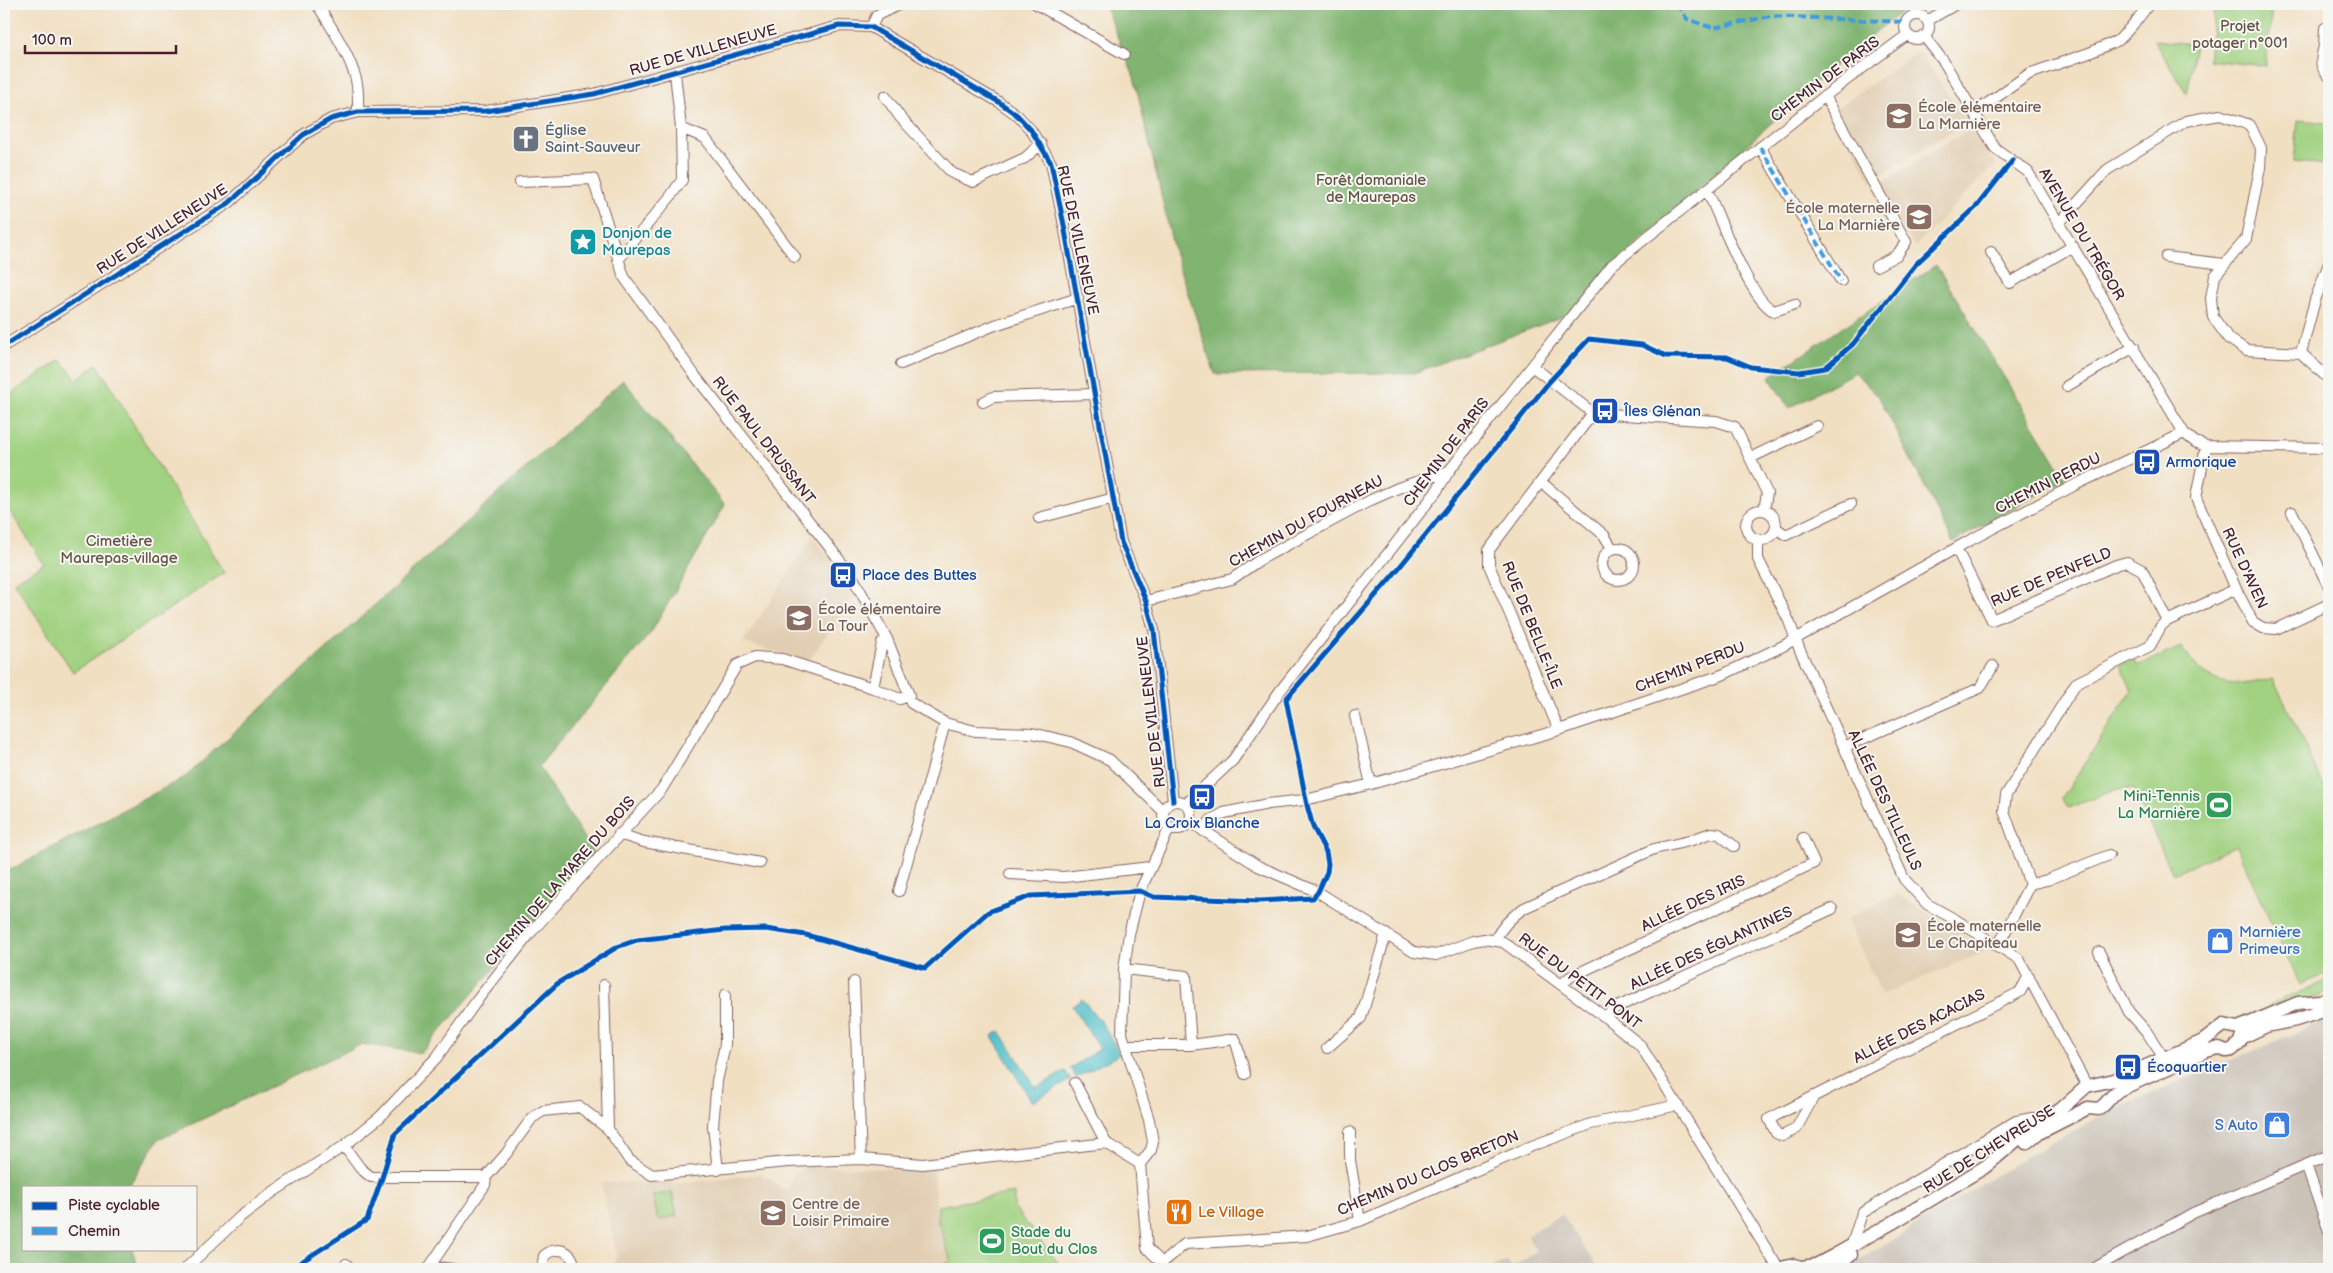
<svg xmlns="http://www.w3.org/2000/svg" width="2333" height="1273" font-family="'Balsamiq Sans',sans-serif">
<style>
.built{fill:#e1cdb1}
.industrial{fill:#cbc3b8}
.green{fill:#a1d281;stroke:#767856}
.forest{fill:#80b46f;stroke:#656a4d}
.water{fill:#53c1cb;stroke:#4e707b}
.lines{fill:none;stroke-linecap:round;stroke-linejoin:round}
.minor-casing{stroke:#846260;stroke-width:12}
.tertiary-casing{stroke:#846260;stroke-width:15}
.minor{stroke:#fff;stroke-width:10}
.tertiary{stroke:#fff;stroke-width:12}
.quiet{stroke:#409be1;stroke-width:4;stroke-dasharray:8 4;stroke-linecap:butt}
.cycleway-casing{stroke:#f6f6f2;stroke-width:8}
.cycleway{stroke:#0057b8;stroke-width:5}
.labels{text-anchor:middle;stroke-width:4;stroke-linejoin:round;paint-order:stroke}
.park-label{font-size:15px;fill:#645545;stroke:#f6f6f2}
.street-label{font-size:15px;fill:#4a1f2b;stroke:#f6f6f2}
.education-label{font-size:15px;fill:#785e54;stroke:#f6f6f2;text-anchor:start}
.worship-label{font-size:15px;fill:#5b616d;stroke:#f6f6f2;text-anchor:start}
.culture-label{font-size:15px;fill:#0d838f;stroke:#f6f6f2;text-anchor:start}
.transit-label{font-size:15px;fill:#164399;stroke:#f6f6f2;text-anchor:start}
.leisure-label{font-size:15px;fill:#27864d;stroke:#f6f6f2;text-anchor:end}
.shop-label{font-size:15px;fill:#366cbe;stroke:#f6f6f2;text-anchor:start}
.food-label{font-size:15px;fill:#c56008;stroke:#f6f6f2;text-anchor:start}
</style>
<rect width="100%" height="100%" fill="#f6f6f2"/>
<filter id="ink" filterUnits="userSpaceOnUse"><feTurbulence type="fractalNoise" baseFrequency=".02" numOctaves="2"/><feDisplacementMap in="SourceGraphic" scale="10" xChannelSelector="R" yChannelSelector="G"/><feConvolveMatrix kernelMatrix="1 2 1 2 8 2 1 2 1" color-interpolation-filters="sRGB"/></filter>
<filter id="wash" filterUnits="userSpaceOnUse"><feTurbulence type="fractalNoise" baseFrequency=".0096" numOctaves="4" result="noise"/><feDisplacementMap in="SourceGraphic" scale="20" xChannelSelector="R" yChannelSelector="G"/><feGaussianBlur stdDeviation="1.12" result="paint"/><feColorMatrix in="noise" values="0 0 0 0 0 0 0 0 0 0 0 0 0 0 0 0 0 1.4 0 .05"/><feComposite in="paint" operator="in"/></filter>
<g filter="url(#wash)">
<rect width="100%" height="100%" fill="#f1dfc1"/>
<path class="built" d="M1919,51L1966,122L1871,181L1832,111Z
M1970,129L1996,163L1915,247L1874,187Z
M813,537L855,593L808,662L743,642Z
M1898,894L1986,951L1882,995L1846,919Z
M806,1167L933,1169L938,1220L951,1262L914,1269H836L834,1265L820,1269H612L617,1255L601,1183L675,1181V1184L759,1174L763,1177H768L782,1189H790V1181L793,1175Z"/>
<path class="industrial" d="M2329,1019V1269H1845L2027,1156L2114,1109Z
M1562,1214L1598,1269H1487L1507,1261L1512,1267L1537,1252L1527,1236Z"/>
<path class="green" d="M2215,4L2272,6L2266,66L2208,60Z
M2154,40L2195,44L2187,94Z
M2298,120L2329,123V165L2294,162Z
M60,360L77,379L97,364L224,573L73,672L14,582L44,564L4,502V399Z
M2181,647C2208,686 2229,690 2273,678L2329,797V973L2300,985L2236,846L2173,874L2133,789H2117L2069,808L2062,799L2132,690L2120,665L2133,659L2137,666Z
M2329,980V987L2322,995L2275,1007L2269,1005Z
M672,1192L677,1216L658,1220L653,1196Z
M1014,1193V1208L1063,1269H914L951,1262L938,1220V1206Z"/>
<path class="forest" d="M1104,4H1911L1849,53L1627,253L1572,313L1414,373L1215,374L1175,255L1134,77Z
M1936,265L2066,479L1953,542L1880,399L1855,372L1789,408L1769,377Z
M623,380L725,505L652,631L539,766L594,854L421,1053L362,1044L158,1140L128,1187H24V1249H132L139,1269H4V873L185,777Z"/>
<path class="water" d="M1082,999L1102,1023L1120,1054L1076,1078L1070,1068L1100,1049L1072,1006Z
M1000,1031L1036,1088L1065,1071L1071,1080L1032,1102L992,1036Z"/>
</g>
<g filter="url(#ink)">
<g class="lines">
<g class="minor-casing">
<path id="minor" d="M317,4C330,25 346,49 354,73C359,85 358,99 358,112
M1036,4L1124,54
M1905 27a12 12 0 1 1 24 0a12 12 0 1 1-24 0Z
M1927,21L1956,4
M871,27L877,15L901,4
M2325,28L2324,46L2328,49
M1924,36L1944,62L1995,148L2028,172L2184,433L2195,442L2206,446L2329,448
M2324,46C2321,59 2318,66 2329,76
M885,96L900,117L952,173L973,182L1025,158L1041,144
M1825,96L1906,242L1897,255L1876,266
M1974,113L2029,74L2089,53L2119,40L2137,20L2149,4
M681,128L705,138L795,257
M1760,147L1841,281
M520,182L593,179L624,277L696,377L852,576L887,639L909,695
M1707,190C1719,215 1750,301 1774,311L1795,304
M2059,223L2107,170L2186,121L2220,115L2250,125L2261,148L2260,168L2246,239L2215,276L2211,298L2213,317L2228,338L2246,350L2301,353L2329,379
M1991,252L2010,283L2073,246
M2166,257L2224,264
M618,260L670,197L682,180L681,128L675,73
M4,346L229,203L303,135L331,119L358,112L486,111L594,94L839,26L871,27L999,102L1017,115L1031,130L1051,163L1064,225L1121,542L1146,601L1154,630L1173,801
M2301,353L2315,300L2329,263
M901,364L995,325L1078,298
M1532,366L1593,413L1716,421L1735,427L1767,493L1764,510
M2067,386L2134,347
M983,402L993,397L1095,394
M2206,446L2196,498L2236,589L2253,622L2263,628L2276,629L2329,604
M1750,458L1817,426
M1541,482L1604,535L1612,548
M1746 525a15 15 0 1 1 30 0a15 15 0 1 1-30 0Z
M2292,512L2329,587
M1039,518L1114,498
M1776,528L1786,535L1851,504
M1758,540V559L1789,621L1799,648L1904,879L1927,904L1956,920L2019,959L2087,1086
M1956,548L1992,620L2116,565L2127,562L2142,570L2167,621
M1602 564a16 16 0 1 1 32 0a16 16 0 1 1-32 0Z
M1146,601L1232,579L1261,559L1371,500L1398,488L1449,471
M873,688L882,643L887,639
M911,703L945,723L975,731L1032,733L1071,742L1110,760L1163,811
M1355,716L1371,784
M1559,730L1489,565V550L1593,413
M1844,747L1980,688L1993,666
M1163 815a14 14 0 1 1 28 0a14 14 0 1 1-28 0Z
M1186,804L1233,760L1280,691L1436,492L1449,471L1612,265L1825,96L1907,35
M1189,821L1258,866L1318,892L1414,952L1436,955L1473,941L1484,939L1503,942L1605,1017L1640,1045L1647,1056L1778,1268
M1203,831L1211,820L1224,813L1268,804L1305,800L1371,784L1559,730L1722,675L1783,646L1965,543L2075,485L2184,433
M619,834L644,842L760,863
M1010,874L1064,877L1150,867
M2030,884L2047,880L2109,855
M899,891L945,723
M1495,940C1502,926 1511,917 1524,908L1654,849L1689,841L1711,833L1719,834L1734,846
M1998,946L2030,884L2004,811L2006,795L2076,683L2150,646L2161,626L2167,621L2236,589
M2099,952L2129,1012L2146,1031L2164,1058
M1124,969L1186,976L1191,1045
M854,982L861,1159
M1562,984L1570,977L1814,863L1803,838
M604,985L608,1129
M1605,1017L1615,1008L1832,909
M1126,1047L1132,1045H1191L1235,1039L1245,1074
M1327,1048L1361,1018L1386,934
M1075,1083L1106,1143
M1814,1096L1796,1129L1782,1136L1776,1133L1769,1119L2020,992L2029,976
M1350,1132V1160L1360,1221
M344,1146L360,1168L371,1177H486
M1140,1164L1151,1150L1153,1142L1149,1120L1122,1034L1124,969L1129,934L1140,891L1170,827
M1140,1164L1147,1248L1162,1263
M2306,1165L2329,1231
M718,1170L713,1126L717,1081L725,1045V995
M1852,1244L1862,1213L2016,1121L2032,1118L2045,1119
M1162,1263L1185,1244L1307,1236L1360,1221L1532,1146L1591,1124L1678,1105
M346,1264L351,1269
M430,1266L453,1269
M185,1269L240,1217L273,1192L344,1146L380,1117L437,1057L478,999L532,931L662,789L737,665L755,657L782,659L873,688L900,699L903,698
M428,1269L485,1185L486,1177L506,1154L532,1118L543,1111L580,1107L608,1129L629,1160L652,1175L788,1162L861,1159L923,1164L1106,1143L1140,1164
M542,1269L544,1256C557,1244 575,1251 574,1269
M2093,1269L2193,1213L2329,1155"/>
</g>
<g class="tertiary-casing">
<path id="tertiary" d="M2026,1143L2037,1134L2088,1108L2099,1109C2107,1104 2110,1096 2119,1090L2206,1051L2219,1048L2226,1051L2232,1050L2240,1042L2241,1038L2266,1026L2296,1020L2329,1009
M1802,1267L1816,1265L1833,1256L1892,1223L1985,1167L2032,1127L2061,1109L2087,1086L2114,1080L2203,1041L2224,1025L2238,1028L2298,1003L2329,1000
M1777,1269L1794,1265L1806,1269
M1833,1269L1851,1254"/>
</g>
<use href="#minor" class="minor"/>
<use href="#tertiary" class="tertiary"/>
<path class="quiet" d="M1677,4L1687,19L1713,28L1771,16L1906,22
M1760,147L1841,281"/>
<g class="cycleway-casing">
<path id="cycleway" d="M4,346L229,203L303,135L331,119L358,112L486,111L594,94L839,26L871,27L999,102L1017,115L1031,130L1051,163L1064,225L1121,542L1146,601L1154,630L1173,801
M290,1269L367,1220L382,1178L395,1134L558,983L617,947L637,940L725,930L766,929L806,935L925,968L988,912L1031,896L1140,891L1154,897L1259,901L1313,898L1318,892L1327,872L1328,864L1326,852L1313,827L1307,805L1286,699L1394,574L1550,381L1589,339L1642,345L1666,356L1727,357L1751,367L1799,372L1825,368L1853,344L1916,264L1977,206L2013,160"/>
</g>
<use href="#cycleway" class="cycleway"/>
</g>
</g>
<defs>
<g id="school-square" transform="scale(1.4375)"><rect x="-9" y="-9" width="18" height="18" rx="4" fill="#8d6e63" stroke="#f6f6f2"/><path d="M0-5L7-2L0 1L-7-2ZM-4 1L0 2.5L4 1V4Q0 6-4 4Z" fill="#fff"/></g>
<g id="church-square" transform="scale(1.4375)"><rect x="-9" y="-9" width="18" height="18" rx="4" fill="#6b7280" stroke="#f6f6f2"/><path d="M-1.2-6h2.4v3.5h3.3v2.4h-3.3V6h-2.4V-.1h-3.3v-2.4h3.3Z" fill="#fff"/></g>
<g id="sight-square" transform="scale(1.4375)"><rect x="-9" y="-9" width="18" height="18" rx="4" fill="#0f9aa8" stroke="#f6f6f2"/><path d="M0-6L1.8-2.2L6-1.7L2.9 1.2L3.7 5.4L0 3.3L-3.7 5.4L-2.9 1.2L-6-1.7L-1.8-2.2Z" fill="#fff"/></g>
<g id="bus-square" transform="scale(1.4375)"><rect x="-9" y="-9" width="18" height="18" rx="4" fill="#1a4fb4" stroke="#f6f6f2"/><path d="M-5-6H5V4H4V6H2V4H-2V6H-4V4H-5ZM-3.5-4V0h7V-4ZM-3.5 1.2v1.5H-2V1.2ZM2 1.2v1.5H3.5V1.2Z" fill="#fff"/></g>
<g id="stadium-square" transform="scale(1.4375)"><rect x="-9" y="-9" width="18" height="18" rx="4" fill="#2e9e5b" stroke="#f6f6f2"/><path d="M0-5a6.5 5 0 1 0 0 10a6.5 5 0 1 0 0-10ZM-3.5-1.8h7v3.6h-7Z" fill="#fff"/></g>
<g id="shop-square" transform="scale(1.4375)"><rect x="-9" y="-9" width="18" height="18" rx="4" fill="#3f7fe0" stroke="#f6f6f2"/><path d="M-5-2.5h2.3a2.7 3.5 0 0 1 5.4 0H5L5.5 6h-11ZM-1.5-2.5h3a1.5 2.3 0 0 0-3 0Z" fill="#fff"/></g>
<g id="restaurant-square" transform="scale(1.4375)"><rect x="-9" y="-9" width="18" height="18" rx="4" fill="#e8710a" stroke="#f6f6f2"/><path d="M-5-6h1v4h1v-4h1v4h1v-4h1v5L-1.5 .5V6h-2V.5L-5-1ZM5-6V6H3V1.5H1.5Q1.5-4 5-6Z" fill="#fff"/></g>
</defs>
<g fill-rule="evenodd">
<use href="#school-square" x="1899" y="116"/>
<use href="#church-square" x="526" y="139"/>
<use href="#school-square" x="1919" y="217"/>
<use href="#sight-square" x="583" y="242"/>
<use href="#bus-square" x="1605" y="411"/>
<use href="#bus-square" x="2147" y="462"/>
<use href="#bus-square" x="843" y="575"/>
<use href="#school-square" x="799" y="618"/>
<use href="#bus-square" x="1202" y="797"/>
<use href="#stadium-square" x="2219" y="805"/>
<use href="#school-square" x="1908" y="935"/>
<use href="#shop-square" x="2220" y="941"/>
<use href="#bus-square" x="2128" y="1067"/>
<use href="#shop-square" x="2277" y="1125"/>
<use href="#restaurant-square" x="1179" y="1212"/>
<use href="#school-square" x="773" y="1213"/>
<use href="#stadium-square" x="992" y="1241"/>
</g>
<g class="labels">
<g class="park-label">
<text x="2240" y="31">Projet<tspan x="2240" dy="17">potager n°001</tspan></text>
<text x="1371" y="185">Forêt domaniale<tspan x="1371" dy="17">de Maurepas</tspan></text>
<text x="119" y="546">Cimetière<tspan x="119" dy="17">Maurepas-village</tspan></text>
</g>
<g class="street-label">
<text transform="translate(703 50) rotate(-16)" y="5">RUE DE VILLENEUVE</text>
<text transform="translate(1825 79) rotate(-37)" y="5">CHEMIN DE PARIS</text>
<text transform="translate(162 229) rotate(-33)" y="5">RUE DE VILLENEUVE</text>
<text transform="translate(2082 234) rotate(59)" y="5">AVENUE DU TRÉGOR</text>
<text transform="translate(1078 240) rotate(78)" y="5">RUE DE VILLENEUVE</text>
<text transform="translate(764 440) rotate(52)" y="5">RUE PAUL DRUSSANT</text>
<text transform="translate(1446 452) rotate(-53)" y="5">CHEMIN DE PARIS</text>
<text transform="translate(2048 483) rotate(-27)" y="5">CHEMIN PERDU</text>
<text transform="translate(1306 521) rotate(-29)" y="5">CHEMIN DU FOURNEAU</text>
<text transform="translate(2245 568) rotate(65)" y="5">RUE D'AVEN</text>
<text transform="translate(2051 577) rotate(-23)" y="5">RUE DE PENFELD</text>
<text transform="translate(1532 625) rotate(68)" y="5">RUE DE BELLE-ÎLE</text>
<text transform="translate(1690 667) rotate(-21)" y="5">CHEMIN PERDU</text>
<text transform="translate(1151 712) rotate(-97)" y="5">RUE DE VILLENEUVE</text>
<text transform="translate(1885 800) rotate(65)" y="5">ALLÉE DES TILLEULS</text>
<text transform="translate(560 881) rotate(-49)" y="5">CHEMIN DE LA MARE DU BOIS</text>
<text transform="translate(1693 903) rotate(-25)" y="5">ALLÉE DES IRIS</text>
<text transform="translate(1711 948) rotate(-25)" y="5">ALLÉE DES ÉGLANTINES</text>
<text transform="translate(1580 981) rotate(37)" y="5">RUE DU PETIT PONT</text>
<text transform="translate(1919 1026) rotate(-27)" y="5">ALLÉE DES ACACIAS</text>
<text transform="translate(1989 1149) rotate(-32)" y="5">RUE DE CHEVREUSE</text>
<text transform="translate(1428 1173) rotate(-23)" y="5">CHEMIN DU CLOS BRETON</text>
</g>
<g class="education-label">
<text x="1918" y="112">École élémentaire<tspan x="1918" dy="17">La Marnière</tspan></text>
<text x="1900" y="213" text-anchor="end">École maternelle<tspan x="1900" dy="17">La Marnière</tspan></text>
<text x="818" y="614">École élémentaire<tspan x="818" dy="17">La Tour</tspan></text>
<text x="1927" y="931">École maternelle<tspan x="1927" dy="17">Le Chapiteau</tspan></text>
<text x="792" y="1209">Centre de<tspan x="792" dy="17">Loisir Primaire</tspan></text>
</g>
<g class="worship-label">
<text x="545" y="135">Église<tspan x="545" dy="17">Saint-Sauveur</tspan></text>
</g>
<g class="culture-label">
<text x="602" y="238">Donjon de<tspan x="602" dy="17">Maurepas</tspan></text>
</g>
<g class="transit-label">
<text x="1624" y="416">Îles Glénan</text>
<text x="2166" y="467">Armorique</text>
<text x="862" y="580">Place des Buttes</text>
<text x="1202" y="828" text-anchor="middle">La Croix Blanche</text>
<text x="2147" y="1072">Écoquartier</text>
</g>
<g class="leisure-label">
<text x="2200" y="801">Mini-Tennis<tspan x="2200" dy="17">La Marnière</tspan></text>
<text x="1011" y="1237" text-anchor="start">Stade du<tspan x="1011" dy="17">Bout du Clos</tspan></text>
</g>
<g class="shop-label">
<text x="2239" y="937">Marnière<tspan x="2239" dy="17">Primeurs</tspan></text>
<text x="2258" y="1130" text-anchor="end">S Auto</text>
</g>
<g class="food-label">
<text x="1198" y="1217">Le Village</text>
</g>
</g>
<rect width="2333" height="1273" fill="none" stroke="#f6f6f2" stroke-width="20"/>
<rect x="22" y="1186" width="175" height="65" fill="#f6f6f2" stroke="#b1a0a2"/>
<rect x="32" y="1202" width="25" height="8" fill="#0057b8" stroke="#b1a0a2"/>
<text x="68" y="1210" font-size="15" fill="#4a1f2b">Piste cyclable</text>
<rect x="32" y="1227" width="25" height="8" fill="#409be1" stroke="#b1a0a2"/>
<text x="68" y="1236" font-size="15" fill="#4a1f2b">Chemin</text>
<path d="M25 45v8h151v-8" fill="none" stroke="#4a1f2b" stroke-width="2.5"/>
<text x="32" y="45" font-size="15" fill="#4a1f2b" stroke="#f6f6f2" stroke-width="4" paint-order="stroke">100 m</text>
</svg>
